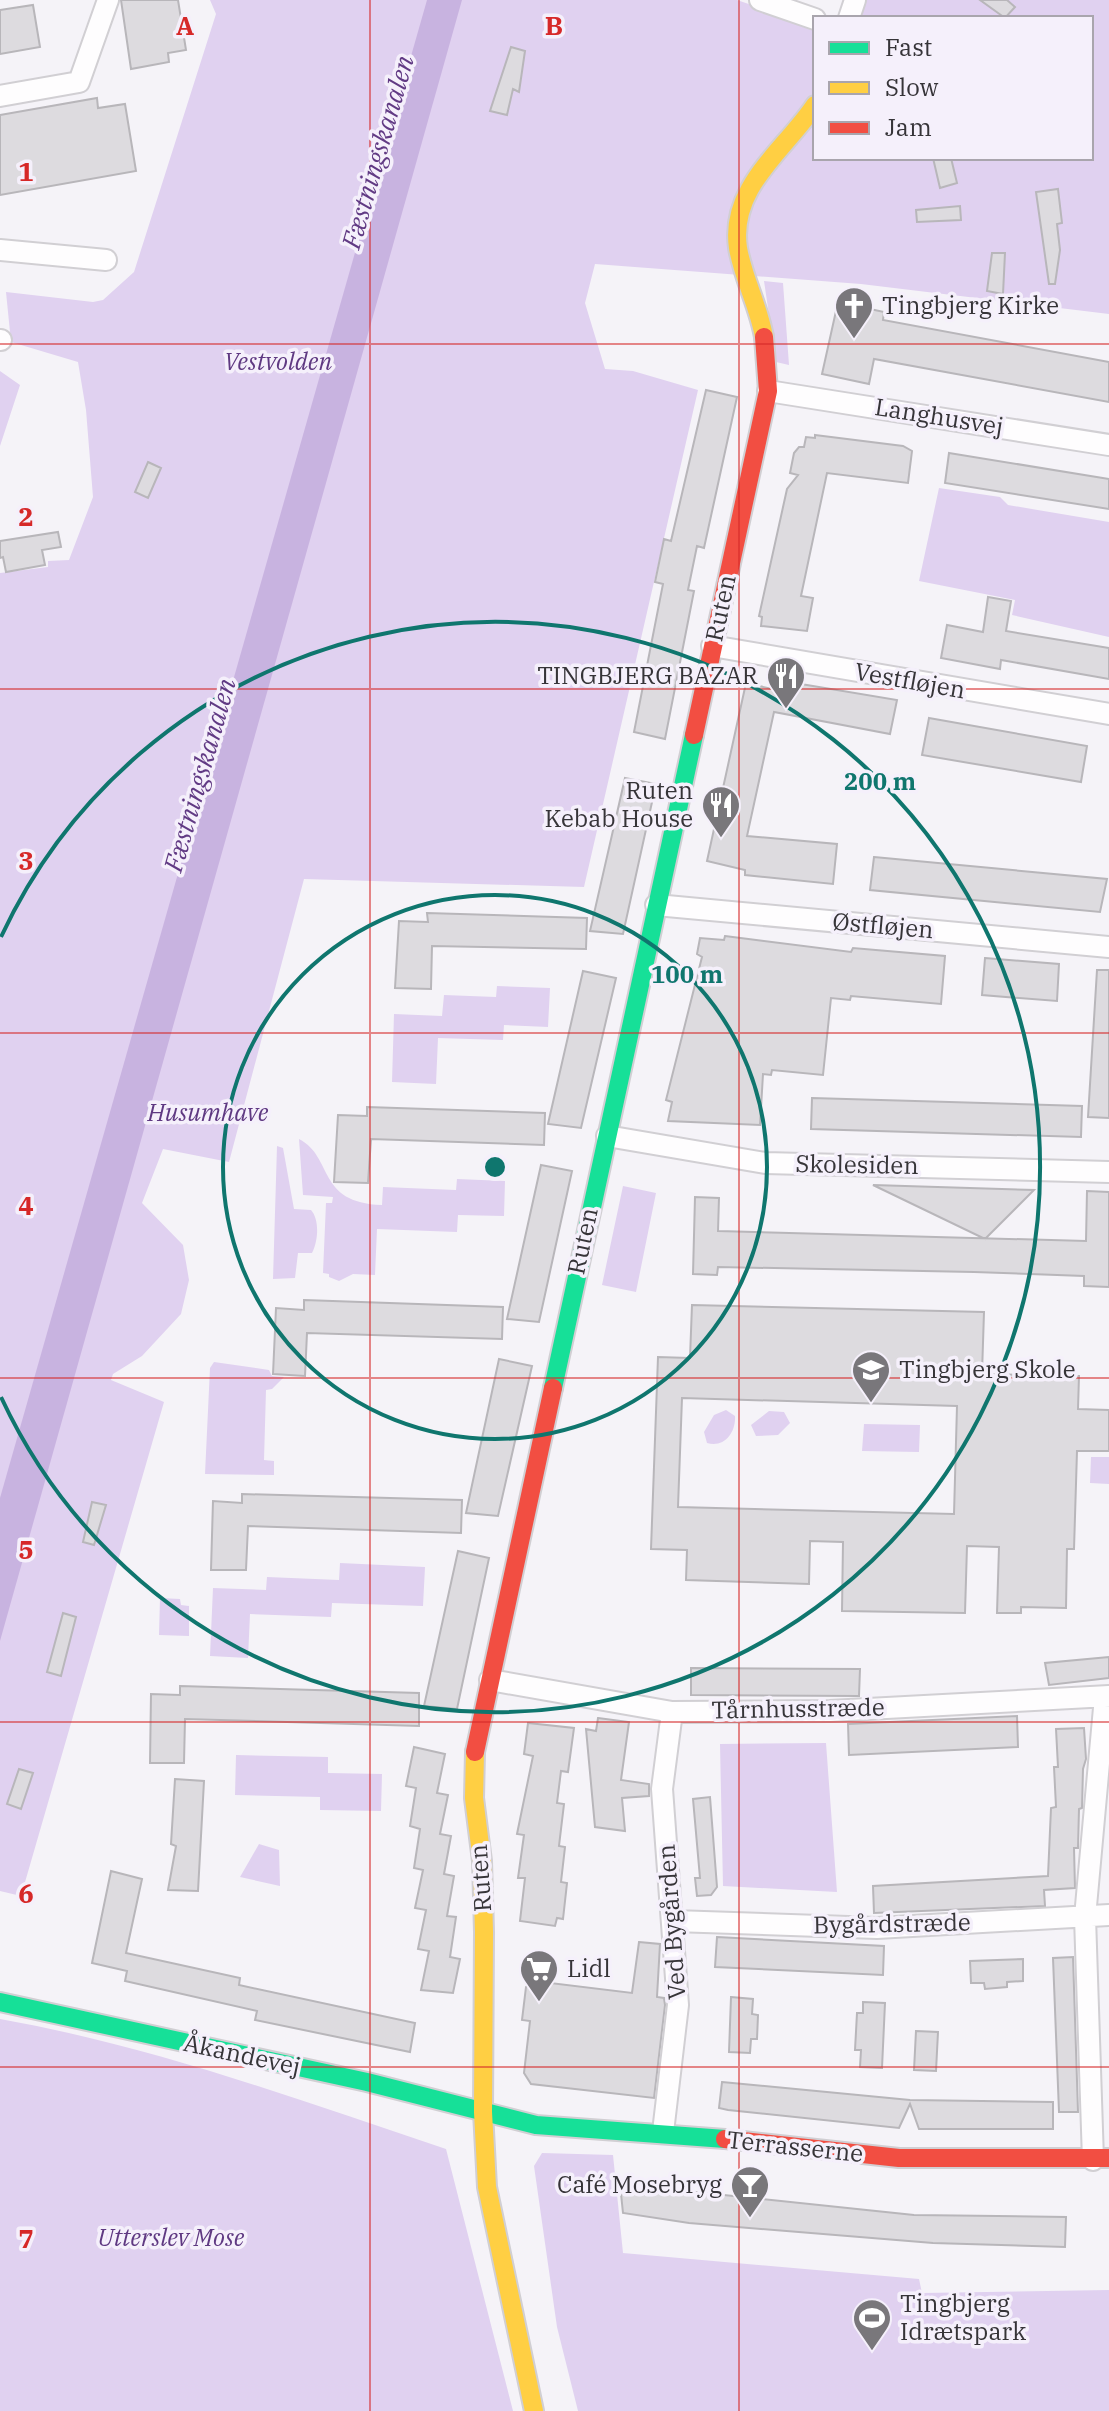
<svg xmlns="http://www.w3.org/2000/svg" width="1109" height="2411" font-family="'IBM Plex Serif',serif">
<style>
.green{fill:#e0d1f0}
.water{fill:#c8b3e0}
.building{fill:#dddbdf;stroke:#b8b6ba;stroke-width:2;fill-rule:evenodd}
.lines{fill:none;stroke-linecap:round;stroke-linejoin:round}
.street-casing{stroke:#d1cfd3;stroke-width:24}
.fast-casing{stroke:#d1cfd3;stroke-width:22}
.slow-casing{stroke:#d1cfd3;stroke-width:22}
.jam-casing{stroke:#d1cfd3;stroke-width:22}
.street{stroke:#fefdfe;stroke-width:20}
.fast{stroke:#16e098;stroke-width:18}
.slow{stroke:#ffcf43;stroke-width:18}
.jam{stroke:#f24e42;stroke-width:18}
.grid{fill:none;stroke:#d62828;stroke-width:2;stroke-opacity:0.55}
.ring{fill:none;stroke:#0f766e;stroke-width:4}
.labels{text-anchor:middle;stroke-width:7;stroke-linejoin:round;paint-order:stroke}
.poi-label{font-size:24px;fill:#363438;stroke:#f5f0fb;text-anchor:start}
.park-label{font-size:24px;font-style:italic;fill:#5f3982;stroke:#f5f0fb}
.street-label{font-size:24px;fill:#363438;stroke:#f5f0fb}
.water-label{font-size:26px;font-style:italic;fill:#613a84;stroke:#f5f0fb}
.grid-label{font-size:26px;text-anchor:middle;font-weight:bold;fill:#d62828;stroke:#f5f0fb;stroke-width:7;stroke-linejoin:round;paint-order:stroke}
.centre{fill:#0f766e;stroke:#f5f0fb;stroke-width:4}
.ring-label{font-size:24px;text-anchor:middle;font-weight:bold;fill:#0f766e;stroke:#f5f0fb;stroke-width:7;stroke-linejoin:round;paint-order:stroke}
</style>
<rect width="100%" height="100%" fill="#f5f3f8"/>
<path class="green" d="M210,0H737L815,27V158H1091V18H857L864,0H1109V314L861,284L595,264L585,303L605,369L633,371L698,390L584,887L304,879L229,1162L163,1149L142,1203L183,1245L189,1280L181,1314L142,1356L113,1374L111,1380L164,1402L21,1896L0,1891V573L48,567V561L69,560L93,497L86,410L78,362L11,342L6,292L93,302L103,300L134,272L216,14Z
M764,281L783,283L789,365L776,362Z
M0,371L20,385L0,446Z
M939,488L1000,497L1008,505L1109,522V637L1012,615L1015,600L919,581Z
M497,986L550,988L548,1027L504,1025L503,1040L438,1038L436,1084L392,1082L394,1014L442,1016L444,995L496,997Z
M299,1139C334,1157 316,1203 382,1205L383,1187L456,1190L457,1179L505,1181L504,1216L458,1215L457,1232L377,1229L375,1275L353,1274L339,1281L329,1277V1274L323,1273L326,1203H332L333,1197L303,1195Z
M277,1146L283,1148L294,1209L311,1210C320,1220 318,1242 312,1253H298L295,1278L273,1279Z
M623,1186L656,1193L636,1292L602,1285Z
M214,1362L269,1370L272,1376L284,1377L272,1389L266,1390L264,1460L274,1461V1475L205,1474L210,1368Z
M726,1410L735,1416C736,1433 724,1448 707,1443L704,1432L714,1415Z
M769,1411L784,1412L790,1423L778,1435L756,1436L751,1425Z
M864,1424L920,1425L919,1452L862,1451Z
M1091,1457H1109V1484L1090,1483Z
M340,1563L425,1567L423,1606L332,1603L331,1617L250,1614L248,1658L210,1656L213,1588L266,1590L267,1577L339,1580Z
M160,1598L180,1599L181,1605L189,1606V1636L159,1635Z
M826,1743L837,1892L723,1886L720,1744Z
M236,1755L328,1757V1773L382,1774L381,1811L320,1810V1797L235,1795Z
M259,1844L279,1850L280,1886L240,1877Z
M0,2019C153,2046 299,2100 446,2149L513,2411H0Z
M542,2153L613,2155L623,2253L919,2279L922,2293L1109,2290V2411H578L557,2327L534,2166Z"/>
<path class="water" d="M427,0H462L0,1641V1498Z"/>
<path class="building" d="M121,0H178L186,50L168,53L169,62L131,69Z
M980,0H1007L1015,7L1005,18Z
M33,5L40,47L0,54V10Z
M511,47L525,51L519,92L513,89L507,115L490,111Z
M97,98L98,108L125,104L136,171L0,195V115Z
M933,158H951L957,183L940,188Z
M1058,189L1062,223L1057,224L1060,250L1055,284H1049L1036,192Z
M960,206L961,220L917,222L916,210Z
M992,253H1005L1003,294L987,291Z
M838,302L884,312L883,320L1109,362V402L874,359L869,384L822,374Z
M706,390L737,397L704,548L697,546L688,590L694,591L665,739L634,732L663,584L655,582L664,539L671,541Z
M815,435L903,446L912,451L908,483L827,473L801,596L813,598L807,631L761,626L762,617L759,616L787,489L798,475L790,473L794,453L799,447H804L806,437L815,438Z
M949,453L1109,479V509L945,483Z
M148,462L161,468L148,498L135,492Z
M58,532L61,547L42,550L45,565L6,572L3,557L0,558V541Z
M988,597L1011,601L1006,631L1109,648V679L1001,660L1000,669L941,658L947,625L983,632Z
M783,681L897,700L890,734L774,712L747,836L837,844L833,884L745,875V870L707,861L746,683L781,691Z
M929,718L1087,746L1081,782L922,755Z
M625,778L656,784L623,934L590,931Z
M874,857L1107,879L1100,912L870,890Z
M427,913L587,918L586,949L432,946L431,989L395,988L399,921L428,922Z
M725,936L851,952L853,948L945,956L941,1004L851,996L850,1000L831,998L823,1075L772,1070L771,1075L763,1074L760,1125L668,1121L672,1102L666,1100L702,957L697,954L700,938L724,940Z
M985,958L1059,964L1057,1001L982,995Z
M1097,970H1109V1118L1088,1117Z
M583,971L616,978L581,1128L548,1124Z
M812,1098L1082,1106L1081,1137L811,1129Z
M367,1107L545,1113L544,1145L371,1139L368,1183L334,1182L338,1115L367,1116Z
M541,1165L572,1171L539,1322L507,1319Z
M873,1185L1034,1190L985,1239Z
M1087,1191L1109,1192V1287L1084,1286V1276L974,1272L718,1267L717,1275L693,1274L695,1197L719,1198L718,1231L1086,1241Z
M304,1300L503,1307L502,1339L307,1333L305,1376L273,1374L276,1308L304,1310Z
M692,1305L984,1312L982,1374L1079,1376L1078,1409L1109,1410V1451H1077L1074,1549H1067L1066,1608L1021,1607V1613H997L999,1547L967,1546L965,1613L842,1611L843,1542L810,1541L809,1584L686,1580L687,1550L651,1549L658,1357L690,1358ZM682,1398L957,1406L954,1514L678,1507Z
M499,1359L532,1366L498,1516L466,1513Z
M242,1494L462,1500L461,1533L248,1526L246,1570H211L213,1501L242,1503Z
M92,1502L106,1505L94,1545L83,1542Z
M458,1551L489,1558L457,1709L424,1706Z
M63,1613L76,1617L61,1676L47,1672Z
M1109,1657V1678L1049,1685L1045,1663Z
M691,1668L860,1669L859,1696L691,1695Z
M180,1686L419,1693V1726L185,1719L184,1763H150L151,1694L180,1695Z
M1017,1716L1018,1747L849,1755L848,1724Z
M598,1718L629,1722L621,1780L649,1784V1796L622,1798L625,1831L595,1827L586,1729L596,1731Z
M528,1723L574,1728L568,1772L561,1771L557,1803L564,1804L559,1846L565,1847L561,1882L567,1883L563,1919L557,1918L555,1926L520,1921L525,1878H518L524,1835L517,1834L533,1756L524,1754Z
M1084,1728L1086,1759L1083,1769L1082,1808L1079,1809L1078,1848H1074L1075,1888L1044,1890L1045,1906L874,1913L873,1886L1048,1876L1051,1808L1056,1807L1054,1767H1058L1056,1729Z
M414,1747L445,1754L437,1793L448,1795L440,1834L451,1836L444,1874L454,1876L447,1916L456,1917L450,1957L460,1959L453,1993L421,1990L429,1951L418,1949L426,1910L415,1908L423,1870L414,1868L420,1829L410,1826L416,1788L406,1786Z
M19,1769L33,1773L21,1809L7,1804Z
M175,1779L204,1781L198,1891L168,1890L176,1846L171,1844Z
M710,1797L717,1887L711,1895L697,1896L695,1878H700L693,1799Z
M111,1871L142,1879L126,1953L240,1978L239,1985L415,2023L410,2052L255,2020L257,2011L125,1981L127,1971L92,1963Z
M717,1937L884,1946L883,1975L715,1967Z
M639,1942L660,1944L657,1997L664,1998L665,2005L654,2098L531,2084L524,2073L530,2021L522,2020L526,1987L534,1981L632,1993Z
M1073,1957L1078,2112H1059L1053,1958Z
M1023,1959V1981L1007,1982V1987L985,1989L984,1983H971L970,1961Z
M731,1997L753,1999L752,2014L758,2015L757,2039H751L750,2053L729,2052Z
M863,2002L885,2003L882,2068L860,2067L861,2050H855L857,2013H863Z
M916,2031L938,2032L936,2071L914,2070Z
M722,2082L910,2100L1053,2102V2129H919L910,2104L899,2128L728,2110L719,2108Z
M620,2184L914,2215L1066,2217L1065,2247L933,2243L689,2223L623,2213Z"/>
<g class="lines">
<g class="street-casing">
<path id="street" d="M760,0L815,19
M849,18L855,0
M0,96L79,82L108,0
M0,250L106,260
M0,340H1
M768,391L1109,445
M712,646L1109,714
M656,905L1109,947
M607,1136L765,1163L1109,1172
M490,1680L672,1712L830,1711L1109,1696
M674,1921L877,1928L1109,1915
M663,2132L678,2005L662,1789L672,1712
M1093,2160L1085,1917L1105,1697"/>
</g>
<g class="fast-casing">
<path id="fast" d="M553,1388L694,735
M0,2002L367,2082L536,2125L725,2139"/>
</g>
<g class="slow-casing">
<path id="slow" d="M764,337C759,307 743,278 738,248C729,187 785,150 815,105
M475,1752L474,1798L482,1861L484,1932L483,2112L487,2187L534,2411"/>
</g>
<g class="jam-casing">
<path id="jam" d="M694,735L768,391L764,337
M475,1752L553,1388
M725,2139L899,2158H1109"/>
</g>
<use href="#street" class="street"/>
<use href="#fast" class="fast"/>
<use href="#slow" class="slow"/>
<use href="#jam" class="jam"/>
</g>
<path class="grid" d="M370,0V2411M739,0V2411M0,344H1109M0,689H1109M0,1033H1109M0,1378H1109M0,1722H1109M0,2067H1109"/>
<g class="ring">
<circle cx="495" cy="1167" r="272"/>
<path d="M1 937A545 545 0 1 1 1 1397"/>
</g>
<defs>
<g id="church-pin" transform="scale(2)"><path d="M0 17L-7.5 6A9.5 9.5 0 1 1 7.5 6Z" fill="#79777b" stroke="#f5f0fb"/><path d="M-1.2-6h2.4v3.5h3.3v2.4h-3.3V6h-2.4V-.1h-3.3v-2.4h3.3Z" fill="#fff"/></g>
<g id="restaurant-pin" transform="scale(2)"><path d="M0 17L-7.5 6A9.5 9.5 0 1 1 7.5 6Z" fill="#79777b" stroke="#f5f0fb"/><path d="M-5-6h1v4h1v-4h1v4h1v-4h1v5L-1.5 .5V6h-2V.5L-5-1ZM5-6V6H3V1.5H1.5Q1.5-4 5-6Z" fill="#fff"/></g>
<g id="school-pin" transform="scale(2)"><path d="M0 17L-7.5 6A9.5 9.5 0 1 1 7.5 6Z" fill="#79777b" stroke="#f5f0fb"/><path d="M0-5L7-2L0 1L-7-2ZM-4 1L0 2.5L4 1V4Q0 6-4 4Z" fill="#fff"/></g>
<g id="supermarket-pin" transform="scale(2)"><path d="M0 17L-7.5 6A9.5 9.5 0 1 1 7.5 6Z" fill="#79777b" stroke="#f5f0fb"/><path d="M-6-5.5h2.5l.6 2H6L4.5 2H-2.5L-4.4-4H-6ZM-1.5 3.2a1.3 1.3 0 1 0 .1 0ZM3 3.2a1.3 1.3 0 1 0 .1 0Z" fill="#fff"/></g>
<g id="bar-pin" transform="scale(2)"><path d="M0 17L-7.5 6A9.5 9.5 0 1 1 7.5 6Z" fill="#79777b" stroke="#f5f0fb"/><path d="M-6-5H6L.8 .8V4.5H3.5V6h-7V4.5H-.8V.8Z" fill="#fff"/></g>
<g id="stadium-pin" transform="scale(2)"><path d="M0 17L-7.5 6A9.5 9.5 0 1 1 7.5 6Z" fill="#79777b" stroke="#f5f0fb"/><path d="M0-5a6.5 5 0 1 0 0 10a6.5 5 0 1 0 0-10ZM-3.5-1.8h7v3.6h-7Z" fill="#fff"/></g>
</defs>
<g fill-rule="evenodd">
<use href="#church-pin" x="854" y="306"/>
<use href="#restaurant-pin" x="786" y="676"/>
<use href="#restaurant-pin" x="721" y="805"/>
<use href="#school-pin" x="871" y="1370"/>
<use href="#supermarket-pin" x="539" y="1969"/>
<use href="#bar-pin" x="750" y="2185"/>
<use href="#stadium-pin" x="872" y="2318"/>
</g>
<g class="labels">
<g class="poi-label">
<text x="882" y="314">Tingbjerg Kirke</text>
<text x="758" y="684" text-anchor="end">TINGBJERG BAZAR</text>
<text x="693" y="799" text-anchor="end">Ruten<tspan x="693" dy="28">Kebab House</tspan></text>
<text x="899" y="1378">Tingbjerg Skole</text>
<text x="567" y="1977">Lidl</text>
<text x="722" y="2193" text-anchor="end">Café Mosebryg</text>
<text x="900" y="2312">Tingbjerg<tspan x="900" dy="28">Idrætspark</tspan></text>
</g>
<g class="park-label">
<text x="278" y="370">Vestvolden</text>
<text x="208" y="1121">Husumhave</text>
<text x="171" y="2246">Utterslev Mose</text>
</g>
<g class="street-label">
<text transform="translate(939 417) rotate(9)" y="8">Langhusvej</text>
<text transform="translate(721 608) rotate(-78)" y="8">Ruten</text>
<text transform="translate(910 681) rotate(10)" y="8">Vestfløjen</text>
<text transform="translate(883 926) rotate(5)" y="8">Østfløjen</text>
<text transform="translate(857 1165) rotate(1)" y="8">Skolesiden</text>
<text transform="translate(583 1241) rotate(-78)" y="8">Ruten</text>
<text transform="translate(798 1709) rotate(-1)" y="8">Tårnhusstræde</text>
<text transform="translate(481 1878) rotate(-94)" y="8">Ruten</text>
<text transform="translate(672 1922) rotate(-94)" y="8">Ved Bygården</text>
<text transform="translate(892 1924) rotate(-1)" y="8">Bygårdstræde</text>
<text transform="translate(242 2055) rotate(12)" y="8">Åkandevej</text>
<text transform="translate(795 2147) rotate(6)" y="8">Terrasserne</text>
</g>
<g class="water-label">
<text transform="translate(378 152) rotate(-74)" y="9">Fæstningskanalen</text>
<text transform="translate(200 775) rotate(-74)" y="9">Fæstningskanalen</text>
</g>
</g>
<g class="grid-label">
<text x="185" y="35">A</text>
<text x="554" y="35">B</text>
<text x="26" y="181">1</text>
<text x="26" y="526">2</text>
<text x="26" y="870">3</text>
<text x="26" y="1215">4</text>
<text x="26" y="1559">5</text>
<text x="26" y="1903">6</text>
<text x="26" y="2248">7</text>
</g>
<circle cx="495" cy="1167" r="12" class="centre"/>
<g class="ring-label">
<text x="880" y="790">200 m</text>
<text x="687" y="983">100 m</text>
</g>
<rect x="813" y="16" width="280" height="144" fill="#f5f0fb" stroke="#a9a5ad" stroke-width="2"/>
<rect x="829" y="42" width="40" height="12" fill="#16e098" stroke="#a9a5ad" stroke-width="2"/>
<text x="885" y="56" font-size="24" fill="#363438">Fast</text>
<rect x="829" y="82" width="40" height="12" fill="#ffcf43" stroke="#a9a5ad" stroke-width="2"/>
<text x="885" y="96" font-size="24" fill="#363438">Slow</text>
<rect x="829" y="122" width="40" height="12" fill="#f24e42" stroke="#a9a5ad" stroke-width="2"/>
<text x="885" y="136" font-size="24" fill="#363438">Jam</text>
</svg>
